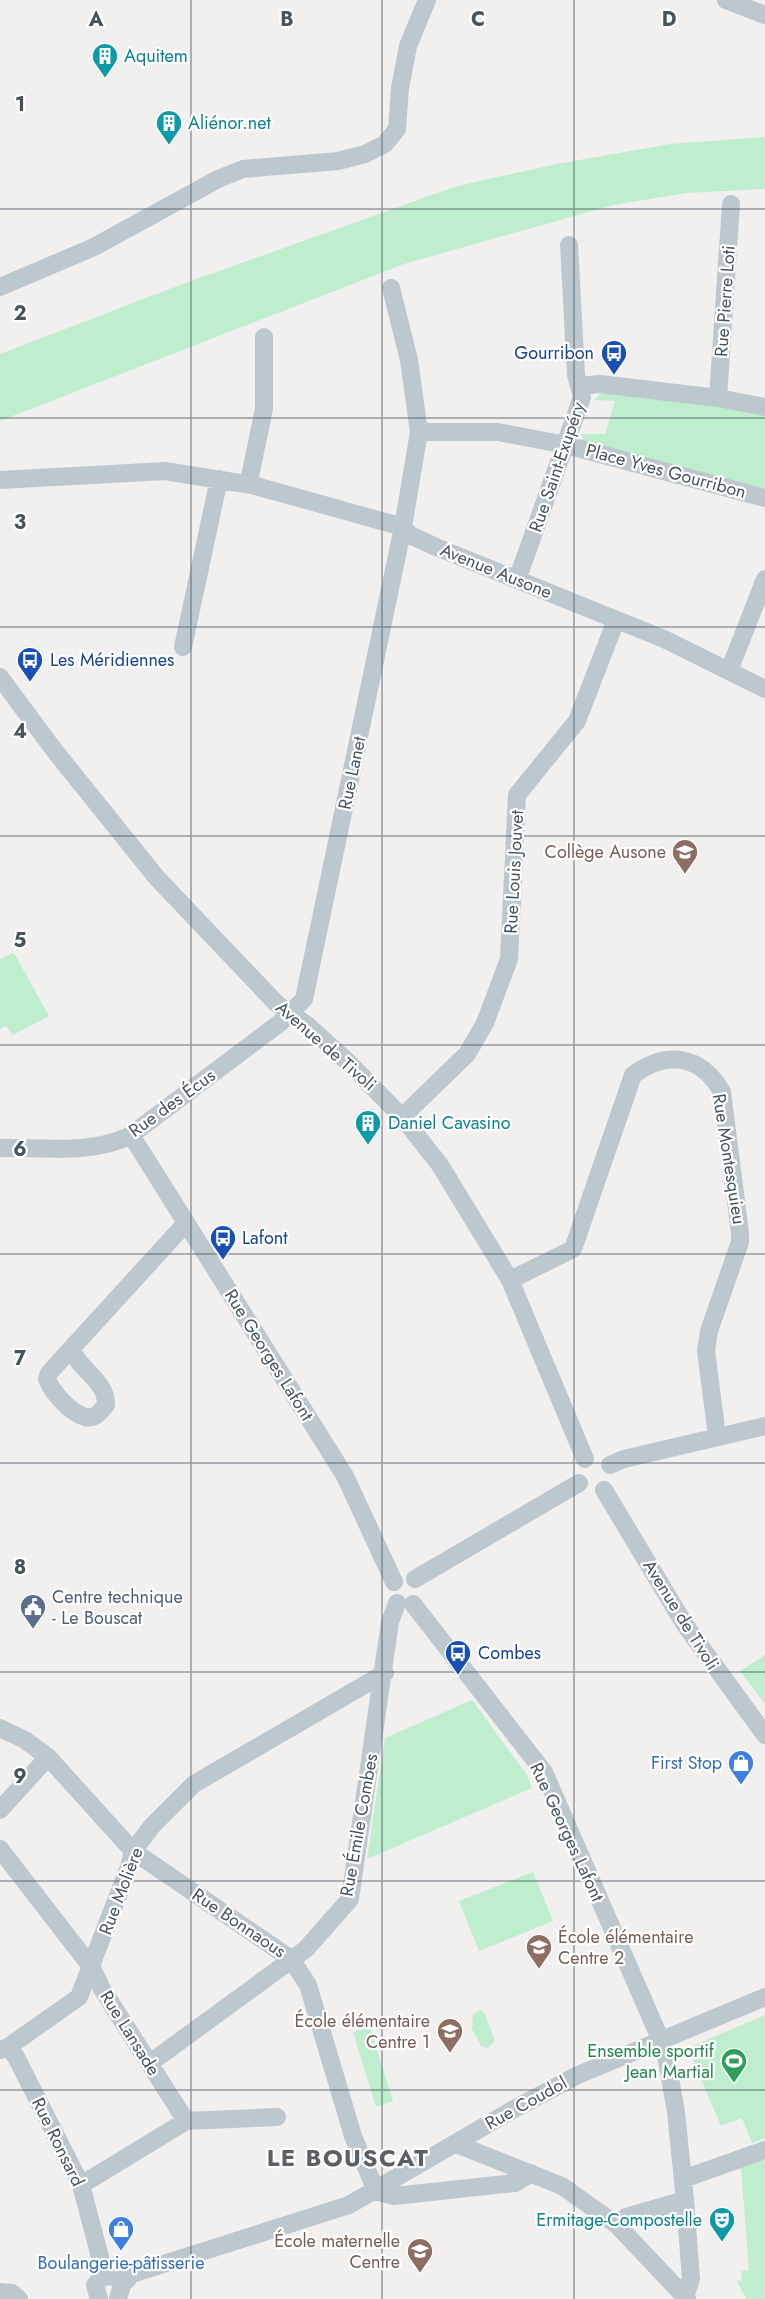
<svg xmlns="http://www.w3.org/2000/svg" width="765" height="2299" font-family="Jost,sans-serif">
<style>
.green{fill:#beeece}
.lines{fill:none;stroke-linecap:round;stroke-linejoin:round}
.minor{stroke:#bdc7ce;stroke-width:18}
.grid{fill:none;stroke:#47545c;stroke-width:1.5;stroke-opacity:0.55}
.labels{text-anchor:middle;stroke-width:4.5;stroke-linejoin:round;paint-order:stroke}
.culture-label{font-size:18px;fill:#0d838f;stroke:#fff;text-anchor:start}
.street-label{font-size:18px;fill:#47545c;stroke:#fff}
.transit-label{font-size:18px;fill:#164399;stroke:#fff;text-anchor:start}
.education-label{font-size:18px;fill:#785e54;stroke:#fff;text-anchor:end}
.service-label{font-size:18px;fill:#4e5e75;stroke:#fff;text-anchor:start}
.shop-label{font-size:18px;fill:#366cbe;stroke:#fff;text-anchor:end}
.leisure-label{font-size:18px;fill:#27864d;stroke:#fff;text-anchor:end}
.district-label{font-size:24px;font-weight:bold;letter-spacing:1.5px;fill:#5c6064;stroke:#fff}
.grid-label{font-size:20px;text-anchor:middle;font-weight:bold;fill:#47545c;stroke:#fff;stroke-width:4.5;stroke-linejoin:round;paint-order:stroke}
</style>
<rect width="100%" height="100%" fill="#f2efef"/>
<path class="green" d="M765,137V189L686,193L613,205L404,264L0,421V354L180,285L457,186L557,164L670,144Z
M602,392L655,396L765,415V489L584,442L581,434H605L615,401L594,400Z
M14,953L49,1016L13,1035L6,1026L0,1029V959Z
M765,1655V1704L740,1671Z
M472,1700L527,1775L532,1788L367,1859L385,1738Z
M533,1872L553,1921L479,1951L459,1901Z
M480,2010L485,2014L494,2038V2042L488,2048L481,2046L472,2029L473,2014Z
M765,2015V2138L752,2143L742,2118L721,2126L693,2060L697,2058L692,2046Z
M370,2027L393,2101L376,2107L353,2032Z
M765,2160V2299H746L737,2281L742,2280L741,2271L749,2270L741,2168Z"/>
<g class="lines">
<path class="minor" d="M726,0L765,15
M0,287L94,247L218,179L243,169L338,161L365,154L385,144L397,129L400,88L408,46L427,0
M579,386L600,384L718,398L765,407
M718,398L731,204
M419,432H498L566,445L765,498
M0,480L165,471L252,485L403,527L410,535L436,547L664,639L765,689
M252,485L250,476L264,409V337
M517,580L582,397L576,375L569,245
M183,647L219,479
M729,671L765,579
M0,677L54,750L157,878L277,1004L307,1025L349,1063L402,1117L440,1165L510,1280L585,1459
M402,1117L467,1054L485,1023L509,959L517,795L577,721L616,620
M131,1135L345,1476L394,1582
M0,1148C42,1147 93,1155 131,1135L281,1022L304,999L403,527L419,432L409,360L391,288
M510,1280L573,1249L633,1075C667,1050 701,1055 722,1092L740,1233V1242L709,1331L706,1351L717,1436
M72,1350C80,1371 107,1381 106,1405C103,1408 99,1414 95,1416C79,1424 52,1393 47,1379L49,1373L186,1223
M610,1465L624,1459L765,1426
M604,1490L685,1625L765,1735
M415,1579L579,1483
M413,1604L544,1772L665,2050L676,2112L685,2200L691,2279L685,2297
M0,1728L25,1740L48,1757L133,1851L291,1959L308,1985L353,2136L376,2191
M0,1810L48,1757
M0,1849L92,1968L102,1989L186,2121L81,2185
M8,2047L16,2057L81,2185L105,2276
M0,2050L8,2047L79,1997L129,1867L133,1851L152,1826L194,1784L385,1673
M150,2063L306,1949L350,1899L390,1622L397,1603
M186,2121L277,2117
M456,2144L562,2186L617,2225L687,2299
M683,2179L765,2150
M376,2191L394,2196L515,2183L531,2173
M617,2225L626,2217L685,2200
M122,2285L132,2274L349,2205L514,2109L578,2075L765,1997
M0,2292L12,2293L19,2299
M99,2299L95,2285C103,2273 115,2273 122,2285L118,2299"/>
</g>
<path class="grid" d="M191,0V2299M382,0V2299M574,0V2299M0,209H765M0,418H765M0,627H765M0,836H765M0,1045H765M0,1254H765M0,1463H765M0,1672H765M0,1881H765M0,2090H765"/>
<defs>
<g id="building-pin" transform="scale(1.35)"><path d="M0 17L-7.5 6A9.5 9.5 0 1 1 7.5 6Z" fill="#0f9aa8" stroke="#fff"/><path d="M-4-6H4V6H1V3H-1V6H-4ZM-2.5-4.3h1.7v1.8h-1.7ZM.8-4.3h1.7v1.8H.8ZM-2.5-1h1.7V.8h-1.7ZM.8-1h1.7V.8H.8Z" fill="#fff"/></g>
<g id="bus-pin" transform="scale(1.35)"><path d="M0 17L-7.5 6A9.5 9.5 0 1 1 7.5 6Z" fill="#1a4fb4" stroke="#fff"/><path d="M-5-6H5V4H4V6H2V4H-2V6H-4V4H-5ZM-3.5-4V0h7V-4ZM-3.5 1.2v1.5H-2V1.2ZM2 1.2v1.5H3.5V1.2Z" fill="#fff"/></g>
<g id="school-pin" transform="scale(1.35)"><path d="M0 17L-7.5 6A9.5 9.5 0 1 1 7.5 6Z" fill="#8d6e63" stroke="#fff"/><path d="M0-5L7-2L0 1L-7-2ZM-4 1L0 2.5L4 1V4Q0 6-4 4Z" fill="#fff"/></g>
<g id="civic-pin" transform="scale(1.35)"><path d="M0 17L-7.5 6A9.5 9.5 0 1 1 7.5 6Z" fill="#5c6f8a" stroke="#fff"/><path d="M-.6-6.5H3V-4.5H.6V-3L4-1V1h2V6H-6V1h2V-1L-.6-3ZM-1.2 2.5V6h2.4V2.5Z" fill="#fff"/></g>
<g id="shop-pin" transform="scale(1.35)"><path d="M0 17L-7.5 6A9.5 9.5 0 1 1 7.5 6Z" fill="#3f7fe0" stroke="#fff"/><path d="M-5-2.5h2.3a2.7 3.5 0 0 1 5.4 0H5L5.5 6h-11ZM-1.5-2.5h3a1.5 2.3 0 0 0-3 0Z" fill="#fff"/></g>
<g id="stadium-pin" transform="scale(1.35)"><path d="M0 17L-7.5 6A9.5 9.5 0 1 1 7.5 6Z" fill="#2e9e5b" stroke="#fff"/><path d="M0-5a6.5 5 0 1 0 0 10a6.5 5 0 1 0 0-10ZM-3.5-1.8h7v3.6h-7Z" fill="#fff"/></g>
<g id="theatre-pin" transform="scale(1.35)"><path d="M0 17L-7.5 6A9.5 9.5 0 1 1 7.5 6Z" fill="#0f9aa8" stroke="#fff"/><path d="M-5-5.5Q0-4 5-5.5V0Q5 5 0 6Q-5 5-5 0ZM-3.3-2.5H-1v1.5H-3.3ZM1-2.5H3.3v1.5H1ZM-2.8 1Q0 5.5 2.8 1Z" fill="#fff"/></g>
</defs>
<g fill-rule="evenodd">
<use href="#building-pin" x="105" y="56"/>
<use href="#building-pin" x="169" y="123"/>
<use href="#bus-pin" x="614" y="353"/>
<use href="#bus-pin" x="30" y="660"/>
<use href="#school-pin" x="685" y="852"/>
<use href="#building-pin" x="368" y="1123"/>
<use href="#bus-pin" x="223" y="1238"/>
<use href="#civic-pin" x="33" y="1607"/>
<use href="#bus-pin" x="458" y="1653"/>
<use href="#shop-pin" x="741" y="1763"/>
<use href="#school-pin" x="539" y="1947"/>
<use href="#school-pin" x="450" y="2031"/>
<use href="#stadium-pin" x="734" y="2061"/>
<use href="#theatre-pin" x="722" y="2220"/>
<use href="#shop-pin" x="121" y="2229"/>
<use href="#school-pin" x="420" y="2251"/>
</g>
<g class="labels">
<g class="culture-label">
<text x="124" y="62">Aquitem</text>
<text x="188" y="129">Aliénor.net</text>
<text x="388" y="1129">Daniel Cavasino</text>
<text x="702" y="2226" text-anchor="end">Ermitage-Compostelle</text>
</g>
<g class="street-label">
<text transform="translate(725 301) rotate(-86)" y="6">Rue Pierre Loti</text>
<text transform="translate(557 467) rotate(-71)" y="6">Rue Saint-Exupéry</text>
<text transform="translate(666 471) rotate(15)" y="6">Place Yves Gourribon</text>
<text transform="translate(496 571) rotate(22)" y="6">Avenue Ausone</text>
<text transform="translate(352 773) rotate(-78)" y="6">Rue Lanet</text>
<text transform="translate(514 872) rotate(-87)" y="6">Rue Louis Jouvet</text>
<text transform="translate(326 1046) rotate(41)" y="6">Avenue de Tivoli</text>
<text transform="translate(172 1103) rotate(-36)" y="6">Rue des Écus</text>
<text transform="translate(729 1159) rotate(81)" y="6">Rue Montesquieu</text>
<text transform="translate(269 1355) rotate(58)" y="6">Rue Georges Lafont</text>
<text transform="translate(681 1615) rotate(58)" y="6">Avenue de Tivoli</text>
<text transform="translate(359 1825) rotate(-80)" y="6">Rue Émile Combes</text>
<text transform="translate(567 1832) rotate(65)" y="6">Rue Georges Lafont</text>
<text transform="translate(121 1891) rotate(-69)" y="6">Rue Molière</text>
<text transform="translate(239 1923) rotate(34)" y="6">Rue Bonnaous</text>
<text transform="translate(130 2033) rotate(58)" y="6">Rue Lansade</text>
<text transform="translate(526 2103) rotate(-29)" y="6">Rue Coudol</text>
<text transform="translate(58 2142) rotate(64)" y="6">Rue Ronsard</text>
</g>
<g class="transit-label">
<text x="594" y="359" text-anchor="end">Gourribon</text>
<text x="50" y="666">Les Méridiennes</text>
<text x="242" y="1244">Lafont</text>
<text x="478" y="1659">Combes</text>
</g>
<g class="education-label">
<text x="666" y="858">Collège Ausone</text>
<text x="558" y="1943" text-anchor="start">École élémentaire<tspan x="558" dy="21">Centre 2</tspan></text>
<text x="430" y="2027">École élémentaire<tspan x="430" dy="21">Centre 1</tspan></text>
<text x="400" y="2247">École maternelle<tspan x="400" dy="21">Centre</tspan></text>
</g>
<g class="service-label">
<text x="52" y="1603">Centre technique<tspan x="52" dy="21">- Le Bouscat</tspan></text>
</g>
<g class="shop-label">
<text x="722" y="1769">First Stop</text>
<text x="121" y="2269" text-anchor="middle">Boulangerie-pâtisserie</text>
</g>
<g class="leisure-label">
<text x="714" y="2057">Ensemble sportif<tspan x="714" dy="21">Jean Martial</tspan></text>
</g>
<g class="district-label">
<text x="348" y="2166">LE BOUSCAT</text>
</g>
</g>
<g class="grid-label">
<text x="96" y="26">A</text>
<text x="287" y="26">B</text>
<text x="478" y="26">C</text>
<text x="669" y="26">D</text>
<text x="20" y="111">1</text>
<text x="20" y="320">2</text>
<text x="20" y="529">3</text>
<text x="20" y="738">4</text>
<text x="20" y="947">5</text>
<text x="20" y="1156">6</text>
<text x="20" y="1365">7</text>
<text x="20" y="1574">8</text>
<text x="20" y="1783">9</text>
</g>
</svg>
